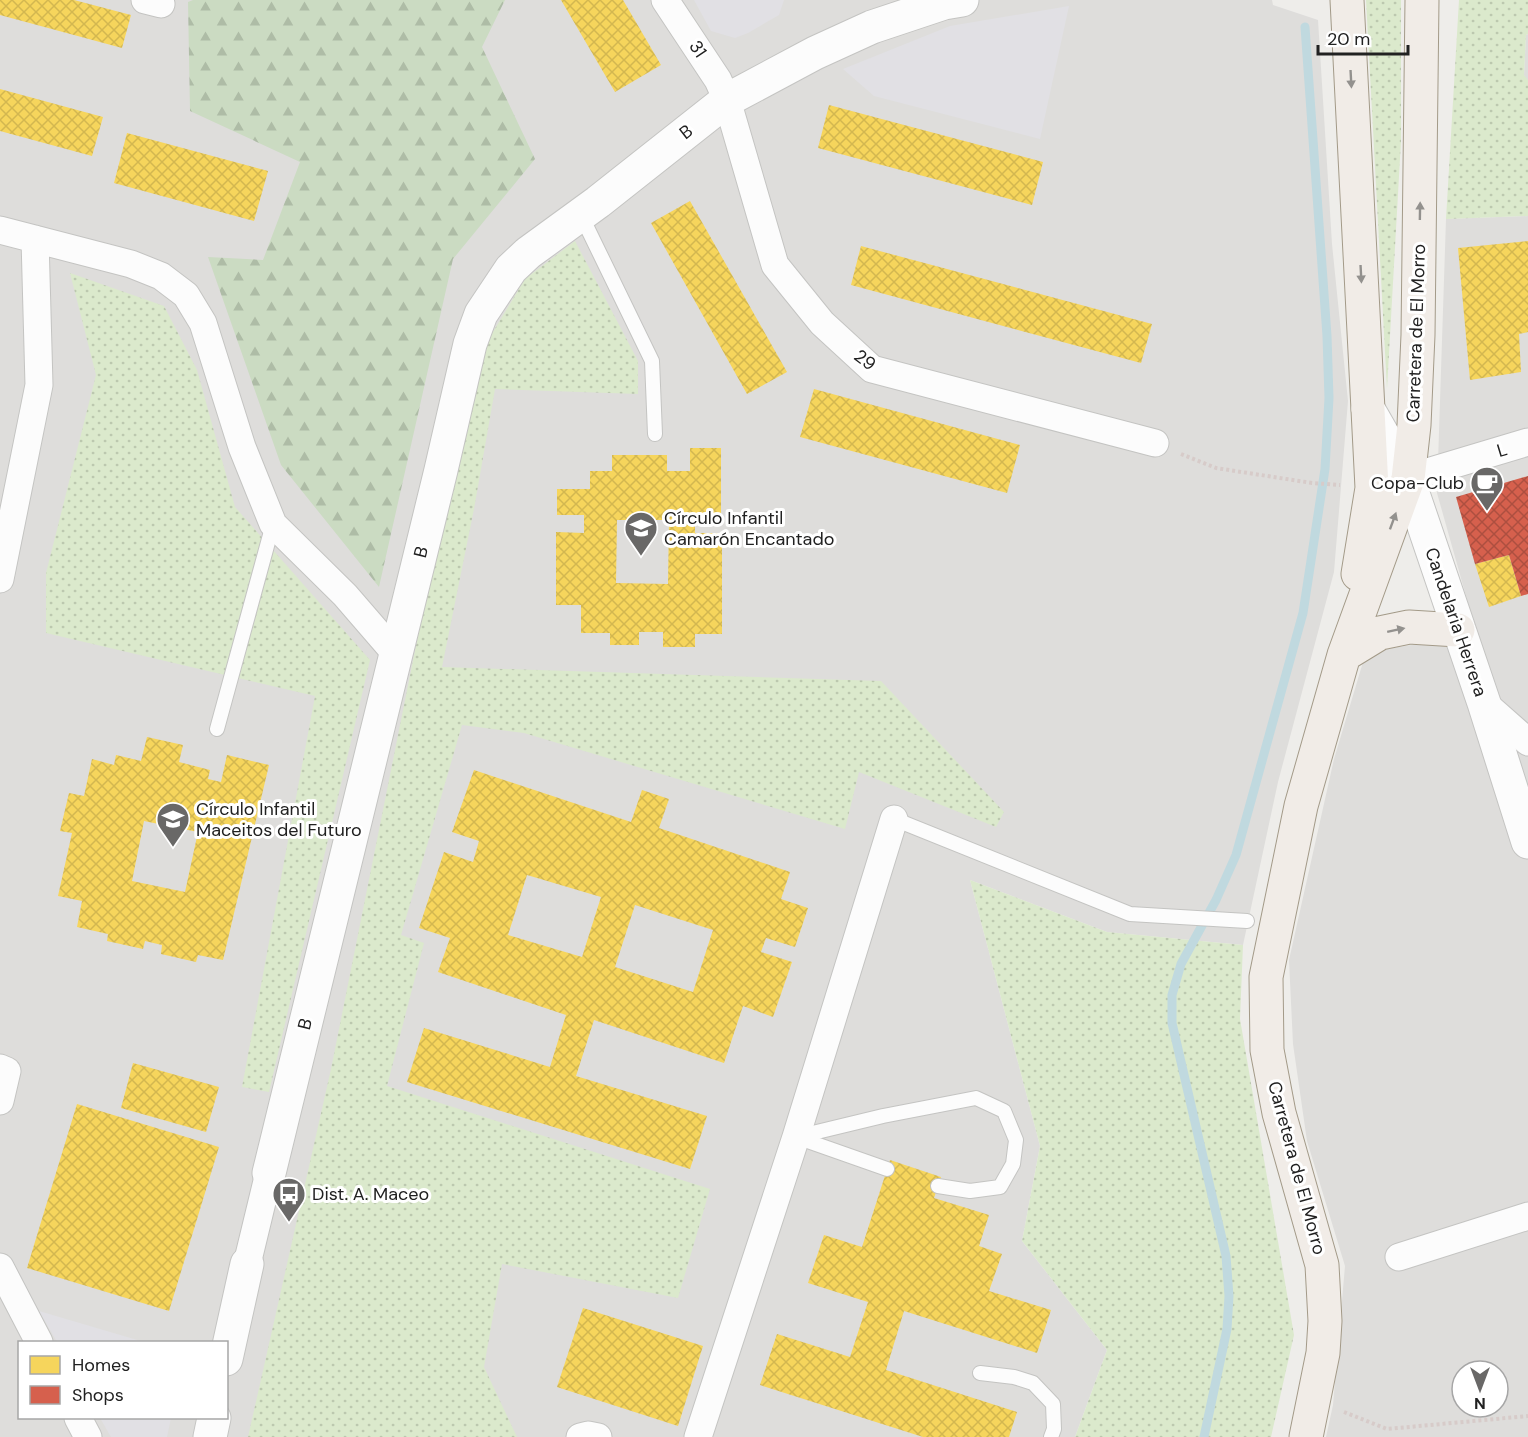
<svg xmlns="http://www.w3.org/2000/svg" width="1528" height="1437" font-family="'DM Sans',sans-serif">
<style>
.residential{fill:#dedddb;fill-rule:evenodd}
.grass{fill:url(#grass-dots)}
.forest{fill:url(#forest-firs)}
.plaza{fill:#e1e0e4}
.homes{fill:url(#homes-cross-hatch);fill-rule:evenodd}
.shops{fill:url(#shops-cross-hatch)}
.lines{fill:none;stroke-linecap:round;stroke-linejoin:round}
.stream{stroke:#c0d9df;stroke-width:9}
.service-casing{stroke:#c4c4c2;stroke-width:16}
.minor-casing{stroke:#c4c4c2;stroke-width:29}
.tertiary-casing{stroke:#c4c4c2;stroke-width:35}
.primary-casing{stroke:#a39a88;stroke-width:35}
.path{stroke:#d7cbc9;stroke-width:4;stroke-dasharray:3 3;stroke-linecap:butt}
.service{stroke:#fcfcfc;stroke-width:14}
.minor{stroke:#fcfcfc;stroke-width:27}
.tertiary{stroke:#fcfcfc;stroke-width:33}
.primary{stroke:#f1ece7;stroke-width:33}
.oneway{fill:#93918e}
.labels{text-anchor:middle;stroke-width:6;stroke-linejoin:round;paint-order:stroke}
.street-label{font-size:18px;fill:#212121;stroke:#fff}
.poi-label{font-size:18px;fill:#212121;stroke:#fff;text-anchor:start}
</style>
<defs>
<pattern id="grass-dots" width="8" height="8" patternUnits="userSpaceOnUse" patternTransform="scale(1.5)"><rect width="8" height="8" fill="#dbe9cc"/><path d="M2 2h.1M6 6h.1" fill="none" stroke="#bcc8af" stroke-width="1.8" stroke-linecap="round"/></pattern>
<pattern id="forest-firs" width="22" height="20" patternUnits="userSpaceOnUse" patternTransform="scale(1.5)"><rect width="22" height="20" fill="#cbdbc2"/><path d="M5 1l3.5 6h-7zM16 11l3.5 6h-7z" fill="#aebca6"/></pattern>
<pattern id="homes-cross-hatch" width="8" height="8" patternUnits="userSpaceOnUse" patternTransform="scale(1.5)"><rect width="8" height="8" fill="#f6d55c"/><path d="M0 0l8 8M0 8l8-8" fill="none" stroke="#d3b750"/></pattern>
<pattern id="shops-cross-hatch" width="8" height="8" patternUnits="userSpaceOnUse" patternTransform="scale(1.5)"><rect width="8" height="8" fill="#d6604d"/><path d="M0 0l8 8M0 8l8-8" fill="none" stroke="#ad4f40"/></pattern>
</defs>
<rect width="100%" height="100%" fill="#eeedea"/>
<path class="residential" d="M0,0H1272L1273,5L1318,20L1332,244L1348,401L1334,572L1278,782L1243,945L1107,932L970,880L1040,1146L1022,1241L1107,1350L1075,1437H0ZM20,1342H226V1418H20Z
M1528,34V89L1524,75L1526,35Z
M1528,216V1437H1326L1333,1405L1345,1266L1307,1141L1293,1044L1289,960L1334,759L1366,652L1477,635L1437,493L1446,219ZM1462,1371H1498V1407H1462Z"/>
<path class="grass" d="M1366,0H1401V141L1387,389Z
M1459,0H1528V34L1526,35L1524,75L1528,80V216L1446,219Z
M575,241L638,361V394L495,389L474,509L442,667L881,681L1004,812L996,827L859,772L845,829L524,733L462,725L401,935L424,943L387,1086L710,1189L678,1298L502,1264L484,1367L517,1437H248L331,1069L444,506L485,345L525,279Z
M70,273L164,306L197,370L235,507L370,660L269,1092L242,1087L315,696L46,633V573L96,375Z
M970,880L1107,932L1243,945L1240,1019L1294,1335L1271,1437H1075L1107,1350L1022,1241L1040,1146Z"/>
<path class="forest" d="M193,0H505L482,47L535,159L453,259L379,587L281,465L208,257L263,260L300,162L190,111L188,2Z"/>
<path class="plaza" d="M694,0H784L779,15L748,33L735,38L711,31Z
M1069,6L1040,139L874,96L843,69L950,26Z
M39,1311L144,1342H57Z
M100,1418H171L167,1437H111Z"/>
<path class="homes" d="M0,0H74L131,15L122,48L0,15Z
M561,0H623L661,65L615,92Z
M0,89L103,117L92,156L0,131Z
M829,105L1043,162L1032,205L818,148Z
M127,133L268,171L254,221L114,183Z
M690,201L787,372L747,394L651,223Z
M1528,241V332L1519,334L1521,372L1470,380L1458,248Z
M861,246L1152,324L1141,363L851,285Z
M814,389L1020,445L1007,493L800,437Z
M690,448H721V520H695V533H722V634H695V647H663V632H639V645H610V633H581V605H556V532L584,533V515H557V489H590V471H612V455H667V471H690ZM617,520H669L668,584L616,583Z
M1509,555L1521,596L1489,607L1475,564Z
M147,737L183,745L179,762L210,770L208,779L221,782L227,755L269,765L223,960L198,955L196,962L161,954L162,945L145,941L143,949L107,941L108,934L77,927L82,901L58,896L72,833L60,831L69,793L84,796L92,759L114,765L116,755L141,761ZM144,821L198,832L185,892L132,881Z
M474,770L631,822L642,790L669,799L659,828L790,872L781,899L808,908L795,947L766,938L761,952L792,962L773,1017L743,1006L724,1063L594,1020L576,1076L707,1116L690,1169L407,1082L424,1028L550,1067L566,1015L438,972L450,938L419,928L444,852L473,862L479,841L452,832ZM527,875L601,897L582,957L508,935ZM635,905L713,930L693,992L615,967Z
M133,1063L219,1087L206,1132L121,1108Z
M77,1104L219,1147L169,1311L27,1268Z
M890,1160L941,1177L934,1198L989,1215L979,1246L1002,1254L989,1291L1051,1310L1037,1353L904,1311L886,1370L1017,1412L1009,1437H923L760,1385L777,1334L850,1357L868,1302L808,1283L824,1235L862,1247Z
M583,1308L703,1346L678,1426L557,1387Z"/>
<path class="shops" d="M1528,476V594L1521,596L1509,555L1475,564L1456,497Z"/>
<g class="lines">
<path class="stream" d="M1204,1437L1227,1329L1229,1296L1226,1256L1172,1023V995L1181,964L1216,900L1236,855L1303,613L1325,469L1329,398L1327,336L1305,27"/>
<g class="service-casing">
<path id="service" d="M581,215L652,361L655,434
M217,729L273,524
M894,819L1130,914L1247,921
M887,1169L796,1137L883,1116L976,1098L1004,1111L1016,1140L1013,1164L1000,1187L970,1191L938,1186
M980,1373L1014,1377L1033,1383L1053,1404L1054,1429L1051,1437"/>
</g>
<g class="minor-casing">
<path id="minor" d="M145,0L161,4
M665,0L718,80L727,100L775,265L822,323L872,369L1155,443
M0,230L131,264L161,276L186,295L203,323L242,447L273,524L345,595L396,654
M1391,483L1528,442
M0,579L39,385L35,239
M1484,703L1528,742
M0,1068L7,1071L0,1101
M1399,1257L1528,1216
M247,1264L269,1173
M0,1267L39,1342
M78,1418L88,1437
M580,1437L588,1435L598,1437
M698,1437L796,1137L894,819"/>
</g>
<g class="tertiary-casing">
<path id="tertiary" d="M1368,409L1408,479L1484,703L1528,842
M269,1173L441,470L470,344L481,314L511,269L528,253L598,202L727,100L815,53L872,27L944,3L962,0
M226,1359L247,1264
M210,1437L214,1418"/>
</g>
<g class="primary-casing">
<path id="primary" d="M1347,0L1372,488L1358,574
M1344,655L1380,633L1409,627L1458,630
M1306,1437L1323,1353L1325,1321L1322,1265L1279,1113L1267,1050L1266,977L1301,806L1344,655L1408,479L1414,425L1418,335L1422,0"/>
</g>
<path class="path" d="M1181,454L1216,468L1312,483L1340,485
M1344,1412L1387,1429L1528,1416"/>
<use href="#service" class="service"/>
<use href="#minor" class="minor"/>
<use href="#tertiary" class="tertiary"/>
<use href="#primary" class="primary"/>
</g>
<defs><path id="oneway-solid" d="M-6-.8H1V-3.2L6.5 0L1 3.2V.8H-6Z" transform="scale(1.5)"/></defs>
<g class="oneway">
<use href="#oneway-solid" transform="translate(1351 79) rotate(87)"/>
<use href="#oneway-solid" transform="translate(1420 211) rotate(-89)"/>
<use href="#oneway-solid" transform="translate(1361 274) rotate(87)"/>
<use href="#oneway-solid" transform="translate(1393 521) rotate(-70)"/>
<use href="#oneway-solid" transform="translate(1396 630) rotate(-12)"/>
</g>
<defs>
<g id="cafe-pin" transform="scale(1.725)"><path d="M0 17L-7.5 6A9.5 9.5 0 1 1 7.5 6Z" fill="#696867" stroke="#fff"/><path d="M-5.5-4.5H6V0H3Q3 3.5 0 3.5H-2.5Q-5.5 3.5-5.5 0ZM3-3.2v2h1.7v-2ZM-6 4.5H4V6H-6Z" fill="#fff"/></g>
<g id="school-pin" transform="scale(1.725)"><path d="M0 17L-7.5 6A9.5 9.5 0 1 1 7.5 6Z" fill="#696867" stroke="#fff"/><path d="M0-5L7-2L0 1L-7-2ZM-4 1L0 2.5L4 1V4Q0 6-4 4Z" fill="#fff"/></g>
<g id="bus-pin" transform="scale(1.725)"><path d="M0 17L-7.5 6A9.5 9.5 0 1 1 7.5 6Z" fill="#696867" stroke="#fff"/><path d="M-5-6H5V4H4V6H2V4H-2V6H-4V4H-5ZM-3.5-4V0h7V-4ZM-3.5 1.2v1.5H-2V1.2ZM2 1.2v1.5H3.5V1.2Z" fill="#fff"/></g>
</defs>
<g fill-rule="evenodd">
<use href="#cafe-pin" x="1487" y="483"/>
<use href="#school-pin" x="641" y="528"/>
<use href="#school-pin" x="173" y="819"/>
<use href="#bus-pin" x="289" y="1194"/>
</g>
<g class="labels">
<g class="street-label">
<text transform="translate(698 49) rotate(56)" y="6">31</text>
<text transform="translate(686 132) rotate(-38)" y="6">B</text>
<text transform="translate(1416 333) rotate(-88)" y="6">Carretera de El Morro</text>
<text transform="translate(865 360) rotate(37)" y="6">29</text>
<text transform="translate(1502 450) rotate(-17)" y="6">L</text>
<text transform="translate(421 552) rotate(-76)" y="6">B</text>
<text transform="translate(1456 622) rotate(71)" y="6">Candelaria Herrera</text>
<text transform="translate(305 1024) rotate(-76)" y="6">B</text>
<text transform="translate(1297 1168) rotate(75)" y="6">Carretera de El Morro</text>
</g>
<g class="poi-label">
<text x="1464" y="489" text-anchor="end">Copa-Club</text>
<text x="664" y="524">Círculo Infantil<tspan x="664" dy="21">Camarón Encantado</tspan></text>
<text x="196" y="815">Círculo Infantil<tspan x="196" dy="21">Maceitos del Futuro</tspan></text>
<text x="312" y="1200">Dist. A. Maceo</text>
</g>
</g>
<rect x="18" y="1341" width="210" height="78" fill="#ffffff" stroke="#a6a6a6" stroke-width="1.5"/>
<rect x="30" y="1356" width="30" height="18" fill="#f6d55c" stroke="#a6a6a6" stroke-width="1.5"/>
<text x="72" y="1371" font-size="18" fill="#212121">Homes</text>
<rect x="30" y="1386" width="30" height="18" fill="#d6604d" stroke="#a6a6a6" stroke-width="1.5"/>
<text x="72" y="1401" font-size="18" fill="#212121">Shops</text>
<g transform="translate(1480 1389) rotate(180)"><circle r="28" fill="#ffffff" stroke="#a6a6a6" stroke-width="1.5"/>
<path d="M0-4.5L10 22L0 15L-10 22Z" fill="#696867"/>
<text y="-9" font-size="16" font-weight="bold" text-anchor="middle" fill="#212121">N</text>
</g>
<path d="M1318 45v9h90v-9" fill="none" stroke="#212121" stroke-width="3"/>
<text x="1327" y="45" font-size="18" fill="#212121" stroke="#ffffff" stroke-width="4.5" paint-order="stroke">20 m</text>
</svg>
